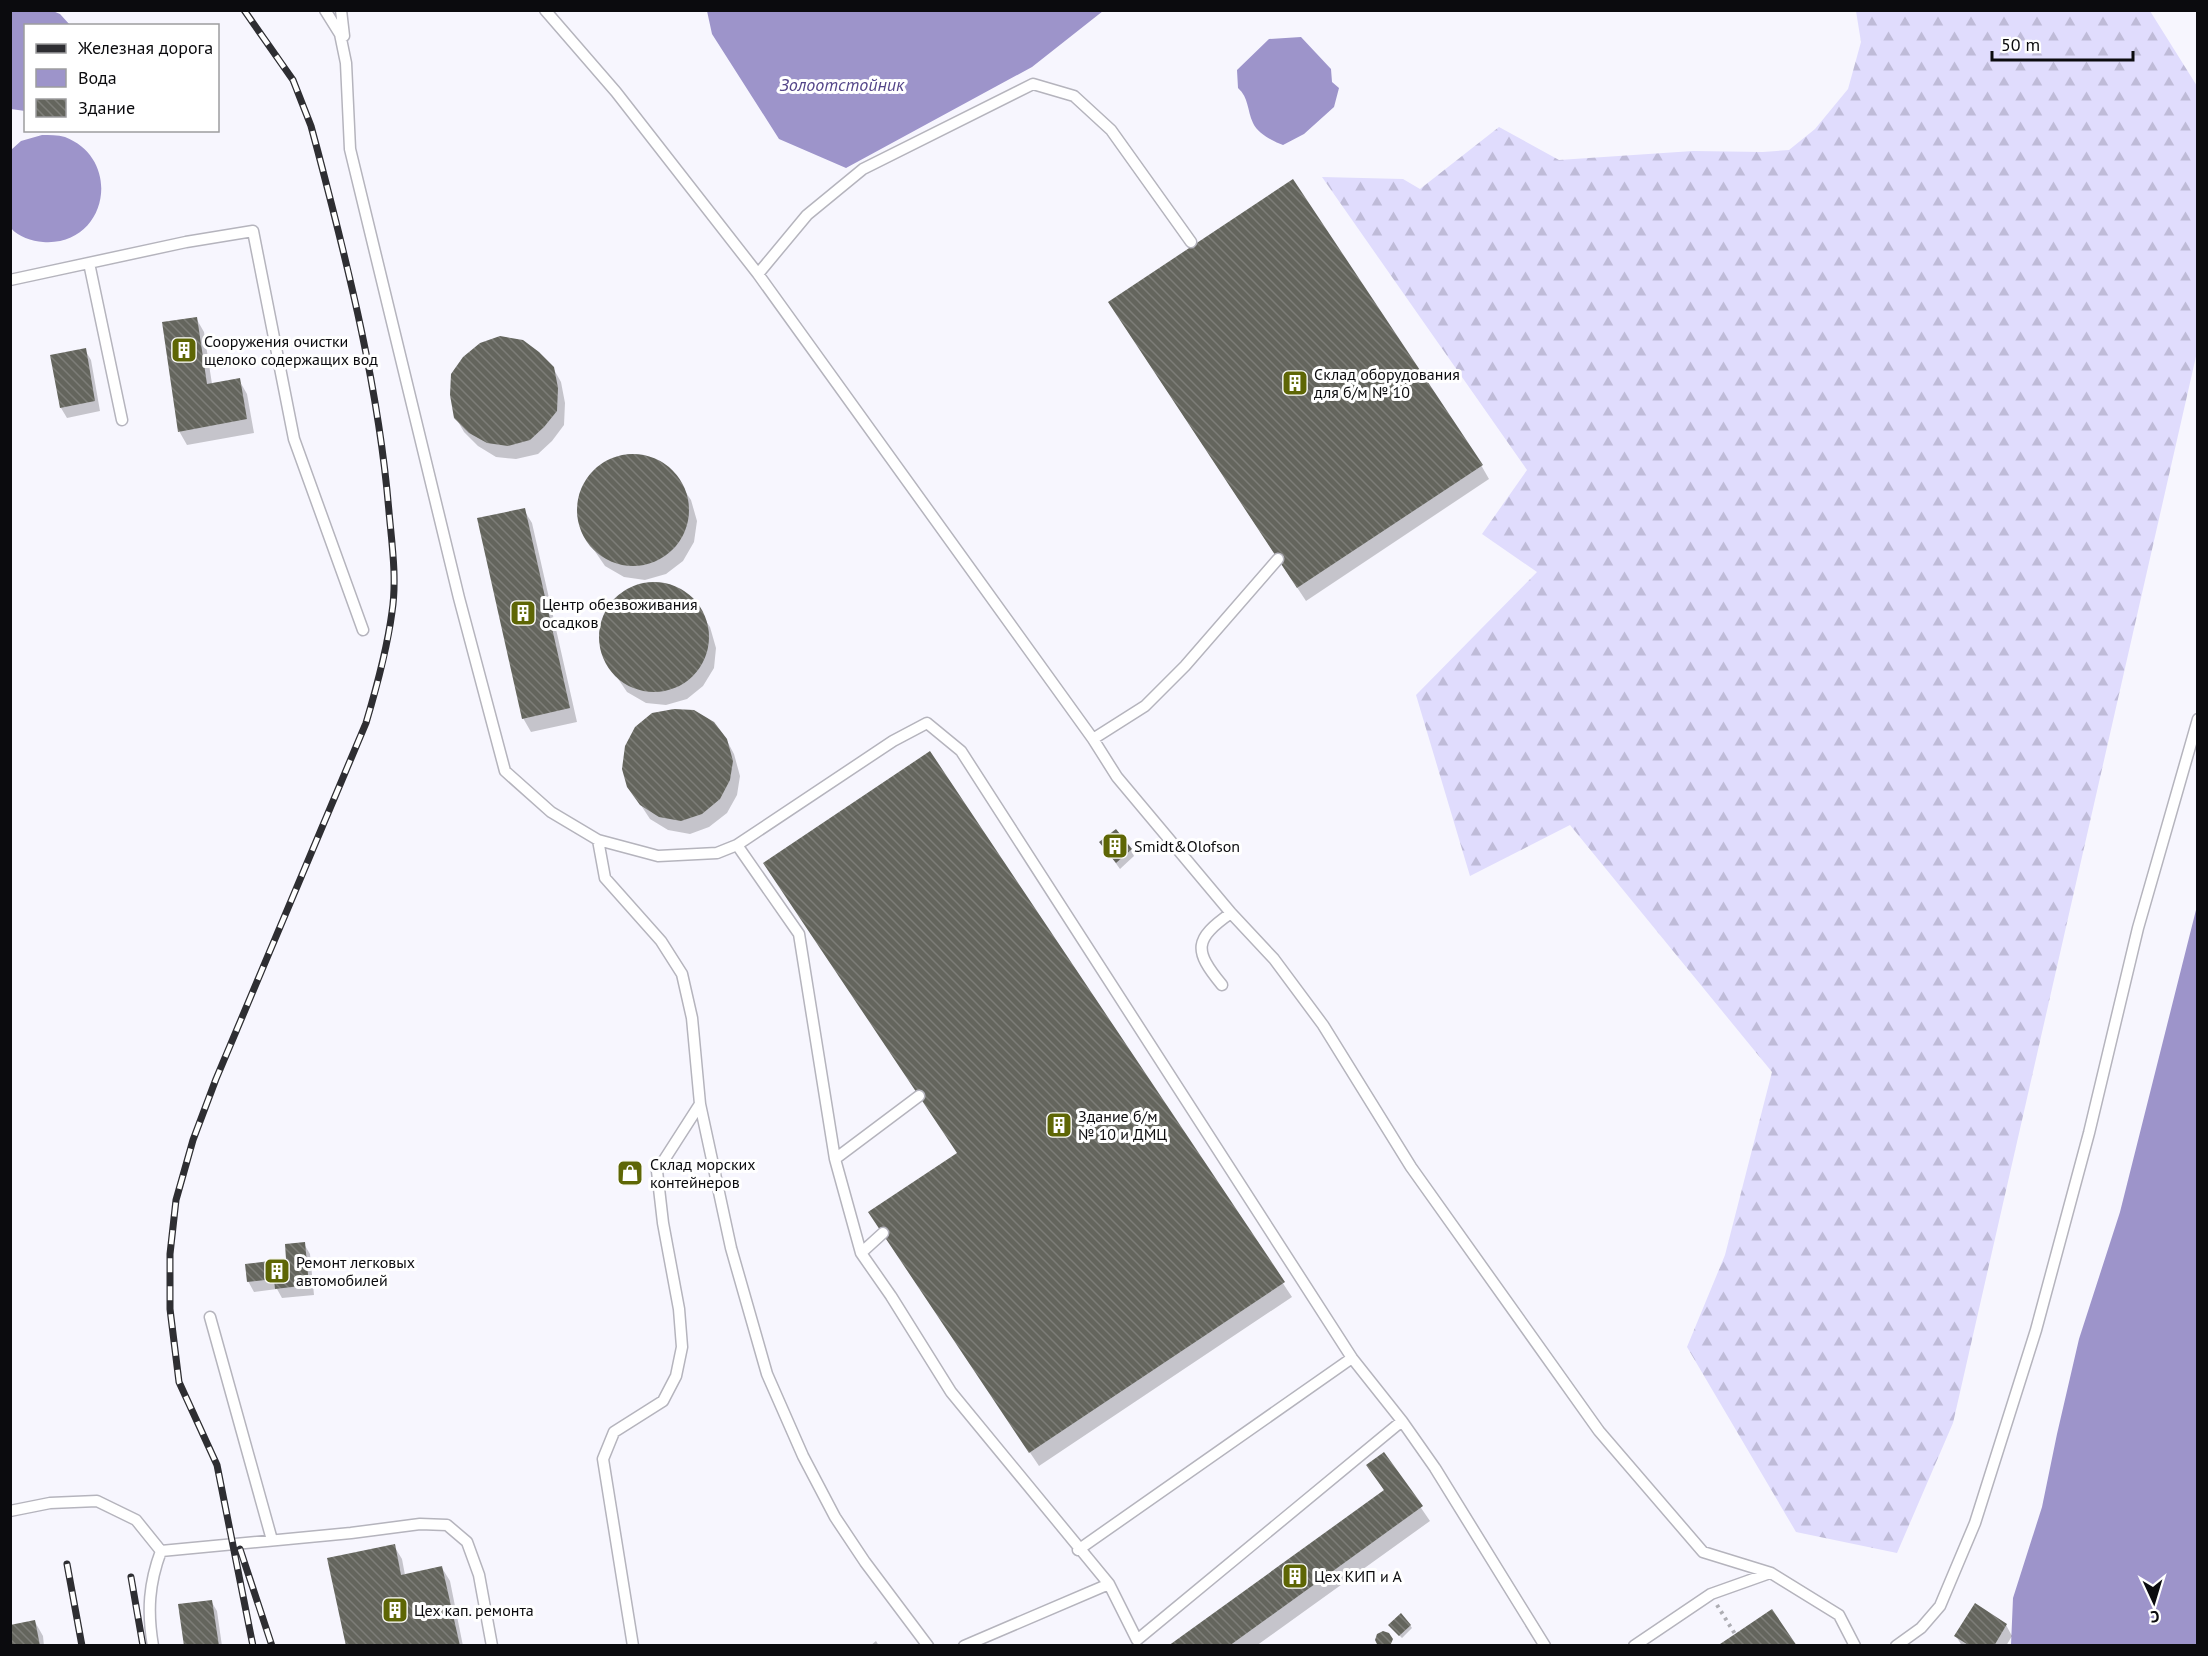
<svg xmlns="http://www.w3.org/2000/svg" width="2208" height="1656" font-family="'PT Sans',sans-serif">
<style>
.forest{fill:url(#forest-firs)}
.water{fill:#9d94ca}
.shadow{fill:#0003}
.building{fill:url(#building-back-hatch)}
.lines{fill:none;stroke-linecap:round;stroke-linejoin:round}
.service-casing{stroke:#b5b4bd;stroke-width:13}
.path{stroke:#adadb3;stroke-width:4;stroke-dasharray:3 4.5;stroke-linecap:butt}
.service{stroke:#fff;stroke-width:10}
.rail-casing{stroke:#2e2e32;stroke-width:7}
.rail{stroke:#fff;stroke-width:4.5;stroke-dasharray:14;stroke-linecap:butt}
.labels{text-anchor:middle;stroke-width:6;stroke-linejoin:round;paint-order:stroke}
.poi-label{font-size:16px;fill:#0b0b0e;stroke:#fff;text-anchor:start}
.water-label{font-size:18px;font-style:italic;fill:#534488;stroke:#fff}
</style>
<defs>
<pattern id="forest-firs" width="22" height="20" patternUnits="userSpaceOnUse" patternTransform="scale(1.5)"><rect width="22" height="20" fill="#e0dcfd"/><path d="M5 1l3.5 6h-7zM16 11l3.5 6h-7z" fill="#bfbbd8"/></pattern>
<pattern id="building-back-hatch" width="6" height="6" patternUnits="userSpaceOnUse" patternTransform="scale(1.5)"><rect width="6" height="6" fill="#64655d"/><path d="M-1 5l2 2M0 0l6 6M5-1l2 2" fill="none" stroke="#7d7d78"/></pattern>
</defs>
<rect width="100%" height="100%" fill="#f7f6fe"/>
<path class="forest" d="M1856,11H2150L2197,86V352L1953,1423L1897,1553L1796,1532L1687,1347L1725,1255L1772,1072L1570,825L1470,876L1416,695L1537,572L1482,534L1527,470L1322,177L1403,179L1420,189L1499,127L1559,160L1693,151L1763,152L1789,150L1815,129L1848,89L1861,42Z"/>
<path class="water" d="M11,10L53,11L60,14L70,25L26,26L25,111L11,109Z
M707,11V10L1103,11L1032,67L846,168L779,139L712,34Z
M1301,37L1331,69L1332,82L1339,88L1334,107L1304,134L1283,145C1273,141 1258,134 1253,123C1247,110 1249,98 1238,88L1237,70L1269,39Z
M42,135C49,135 58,135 65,137C124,160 107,247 43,242C32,241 18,237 11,228V150L21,141Z
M2197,906V1645H2011L2013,1598L2042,1507L2057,1434L2079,1339L2120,1212Z"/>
<path class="shadow" d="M1118,316L1481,465L1489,479L1306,601Z
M196,318L204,332L212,384L239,380L247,394L254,433L187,445L179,431Z
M85,350L91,360L100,411L67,418L61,408Z
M553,368L561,382L565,403L564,425L552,441L538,454L516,459L496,457L478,446L464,432L456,418Z
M629,454L650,457L669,468L691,500L697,521L694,542L683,561L666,574L645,580L624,577L605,566L583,534L577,514L580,492L591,473L608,460Z
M524,510L532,523L577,722L531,732L523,718Z
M650,583L671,586L689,596L710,627L716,648L714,668L703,686L687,699L666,705L646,703L627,692L606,661L600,641L603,620L613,602L630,589Z
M726,739L734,754L740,776L737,795L727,813L709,827L690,834L668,830L650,819L629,787Z
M930,753L1292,1297L1039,1466L878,1226L958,1154Z
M1101,843L1131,850L1134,856L1120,869Z
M304,1244L310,1254L314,1295L282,1298L277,1289L254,1292L248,1281L288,1261Z
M1384,1454L1430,1521L1256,1646H1170L1385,1492L1368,1465Z
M394,1546L402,1559L405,1575L442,1568L450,1581L463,1646H348Z
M211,1601L217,1611L222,1646H185Z
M1976,1605L2006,1625L2012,1636L2006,1646H1962L1956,1636Z
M35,1622L43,1636L44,1646H10Z
M1410,1625L1412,1628L1402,1638L1392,1628Z
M876,1641L879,1646H870Z"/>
<path class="building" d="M1293,179L1483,465L1297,588L1108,302Z
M197,317L207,384L240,378L247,419L178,432L162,322Z
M500,336L523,340L539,352L554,367L558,388L557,411L544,427L530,440L508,446L487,443L469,433L454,418L450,395L451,374L463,357L480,343Z
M86,348L95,401L60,408L50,355Z
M577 510a56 56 0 1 1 112 0a56 56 0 1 1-112 0Z
M525,508L570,708L522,719L477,518Z
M599 637a55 55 0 1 1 110 0a55 55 0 1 1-110 0Z
M674,709L694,710L714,722L727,739L733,761L730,780L720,799L702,814L681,821L659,817L640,805L627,787L622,769L625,746L635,727L652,713Z
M930,751L1285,1282L1029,1453L868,1212L957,1153L763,863Z
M1116,829L1132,849L1116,863L1099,842Z
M305,1242L309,1285L275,1289L274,1279L247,1282L245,1264L286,1259L285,1244Z
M1384,1452L1423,1506L1229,1646H1168L1384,1490L1366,1465Z
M395,1544L401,1575L442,1566L460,1646H346L327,1558Z
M212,1600L219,1646H184L178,1604Z
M1975,1603L2007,1624L1994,1646H1970L1954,1636Z
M1772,1609L1797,1646H1717L1735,1634Z
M1401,1613L1411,1625L1399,1636L1388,1625Z
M35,1620L40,1646H10V1625Z
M1383,1631L1389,1633L1393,1639L1390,1646H1378L1375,1640L1377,1634Z"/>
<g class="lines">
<g class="service-casing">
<path id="service" d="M325,10L340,34L346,63L350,149L459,598L505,771L551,812L598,840L658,856L717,853L737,845L893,741L927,723L961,751L1352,1358L1402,1421L1435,1468L1545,1646
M341,10L344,36
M545,10L616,92L758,274L1093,739L1117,777L1231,913L1274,959L1323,1025L1411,1167L1599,1431L1703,1552L1771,1573L1839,1615L1855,1646
M89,263L122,420
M758,274L807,215L863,169L1033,84L1074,96L1111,130L1191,242
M10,280L186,242L253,231L294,439L363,630
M1093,739L1145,706L1185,666L1278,559
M598,840L605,878L661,941L682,974L692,1018L700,1104L731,1248L767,1374L803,1456L835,1517L865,1562L928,1646
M737,845L799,934L835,1159L861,1253L891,1296L951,1392L1109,1584L1137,1640L1402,1421
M1222,985C1193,950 1194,939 1231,913
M835,1159L919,1096
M861,1253L883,1233
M210,1317L272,1540
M10,1511L50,1503L97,1501L136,1520L161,1551
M1078,1550L1352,1358
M161,1551L351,1533L420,1524L447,1525L467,1542L479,1575L492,1646
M153,1646C147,1611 149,1583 161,1551
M633,1646L603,1459L614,1432L663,1401L676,1376L682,1347L679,1309L663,1223L657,1171L700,1104
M964,1646L1109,1584
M1634,1646L1711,1594L1770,1573
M1896,1646L1921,1628L1940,1606L1975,1523L2036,1330L2089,1133L2138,928L2198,719"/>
</g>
<path class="path" d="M1717,1605L1735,1634"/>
<use href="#service" class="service"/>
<g class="rail-casing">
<path id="rail" d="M244,10L293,80L311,126L318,152C349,270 379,390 389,512C392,545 397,579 392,612C387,650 377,686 366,723L216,1079L193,1140L176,1200L170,1254V1309L179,1382L217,1465L253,1646
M240,1549L272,1646
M67,1564L82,1646
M131,1577L143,1646"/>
</g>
<use href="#rail" class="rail"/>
</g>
<defs>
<g id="building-square" transform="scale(1.35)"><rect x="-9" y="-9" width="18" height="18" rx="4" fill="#5e6605" stroke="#fff"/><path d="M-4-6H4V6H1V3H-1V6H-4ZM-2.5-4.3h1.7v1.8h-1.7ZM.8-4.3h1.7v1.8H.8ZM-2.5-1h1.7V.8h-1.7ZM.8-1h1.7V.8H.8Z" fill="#fff"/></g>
<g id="shop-square" transform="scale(1.35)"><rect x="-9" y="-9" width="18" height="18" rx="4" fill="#5e6605" stroke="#fff"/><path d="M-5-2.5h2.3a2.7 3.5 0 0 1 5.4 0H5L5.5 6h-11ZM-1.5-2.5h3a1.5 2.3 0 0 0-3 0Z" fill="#fff"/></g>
</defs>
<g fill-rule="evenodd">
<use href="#building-square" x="184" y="350"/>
<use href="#building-square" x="1295" y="383"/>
<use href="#building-square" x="523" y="613"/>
<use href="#building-square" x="1115" y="846"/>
<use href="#building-square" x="1059" y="1125"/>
<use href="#shop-square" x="630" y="1173"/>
<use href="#building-square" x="277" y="1271"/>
<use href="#building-square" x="1295" y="1576"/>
<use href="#building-square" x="395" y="1610"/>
</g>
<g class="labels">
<g class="poi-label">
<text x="204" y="347">Сооружения очистки<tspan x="204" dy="18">щелоко содержащих вод</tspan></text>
<text x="1314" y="380">Склад оборудования<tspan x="1314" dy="18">для б/м № 10</tspan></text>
<text x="542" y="610">Центр обезвоживания<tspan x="542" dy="18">осадков</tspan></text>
<text x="1134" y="852">Smidt&amp;Olofson</text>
<text x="1078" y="1122">Здание б/м<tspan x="1078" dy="18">№ 10 и ДМЦ</tspan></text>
<text x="650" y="1170">Склад морских<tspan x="650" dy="18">контейнеров</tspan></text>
<text x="296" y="1268">Ремонт легковых<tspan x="296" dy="18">автомобилей</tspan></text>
<text x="1314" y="1582">Цех КИП и А</text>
<text x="414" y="1616">Цех кап. ремонта</text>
</g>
<g class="water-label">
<text x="842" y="91">Золоотстойник</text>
</g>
</g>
<rect width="2208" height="1656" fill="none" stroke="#0b0b0e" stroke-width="24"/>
<rect x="24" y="24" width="195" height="108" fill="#ffffff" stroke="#9d9d9f" stroke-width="1.5"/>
<rect x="36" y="44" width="30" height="9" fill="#2e2e32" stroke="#9d9d9f" stroke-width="1.5"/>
<text x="78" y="54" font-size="18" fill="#0b0b0e">Железная дорога</text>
<rect x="36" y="69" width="30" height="18" fill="#9d94ca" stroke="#9d9d9f" stroke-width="1.5"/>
<text x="78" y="84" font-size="18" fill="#0b0b0e">Вода</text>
<rect x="36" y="99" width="30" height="18" fill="url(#building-back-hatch)" stroke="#9d9d9f" stroke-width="1.5"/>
<text x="78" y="114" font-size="18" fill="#0b0b0e">Здание</text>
<g transform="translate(2154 1602) rotate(176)" stroke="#ffffff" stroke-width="4.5" paint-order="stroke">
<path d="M0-4.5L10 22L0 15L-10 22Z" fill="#0b0b0e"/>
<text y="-9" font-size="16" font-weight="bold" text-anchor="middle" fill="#0b0b0e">С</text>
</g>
<path d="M1992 51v9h141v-9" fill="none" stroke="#0b0b0e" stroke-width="3"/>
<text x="2001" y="51" font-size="18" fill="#0b0b0e" stroke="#ffffff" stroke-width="4.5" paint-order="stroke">50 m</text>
</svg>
